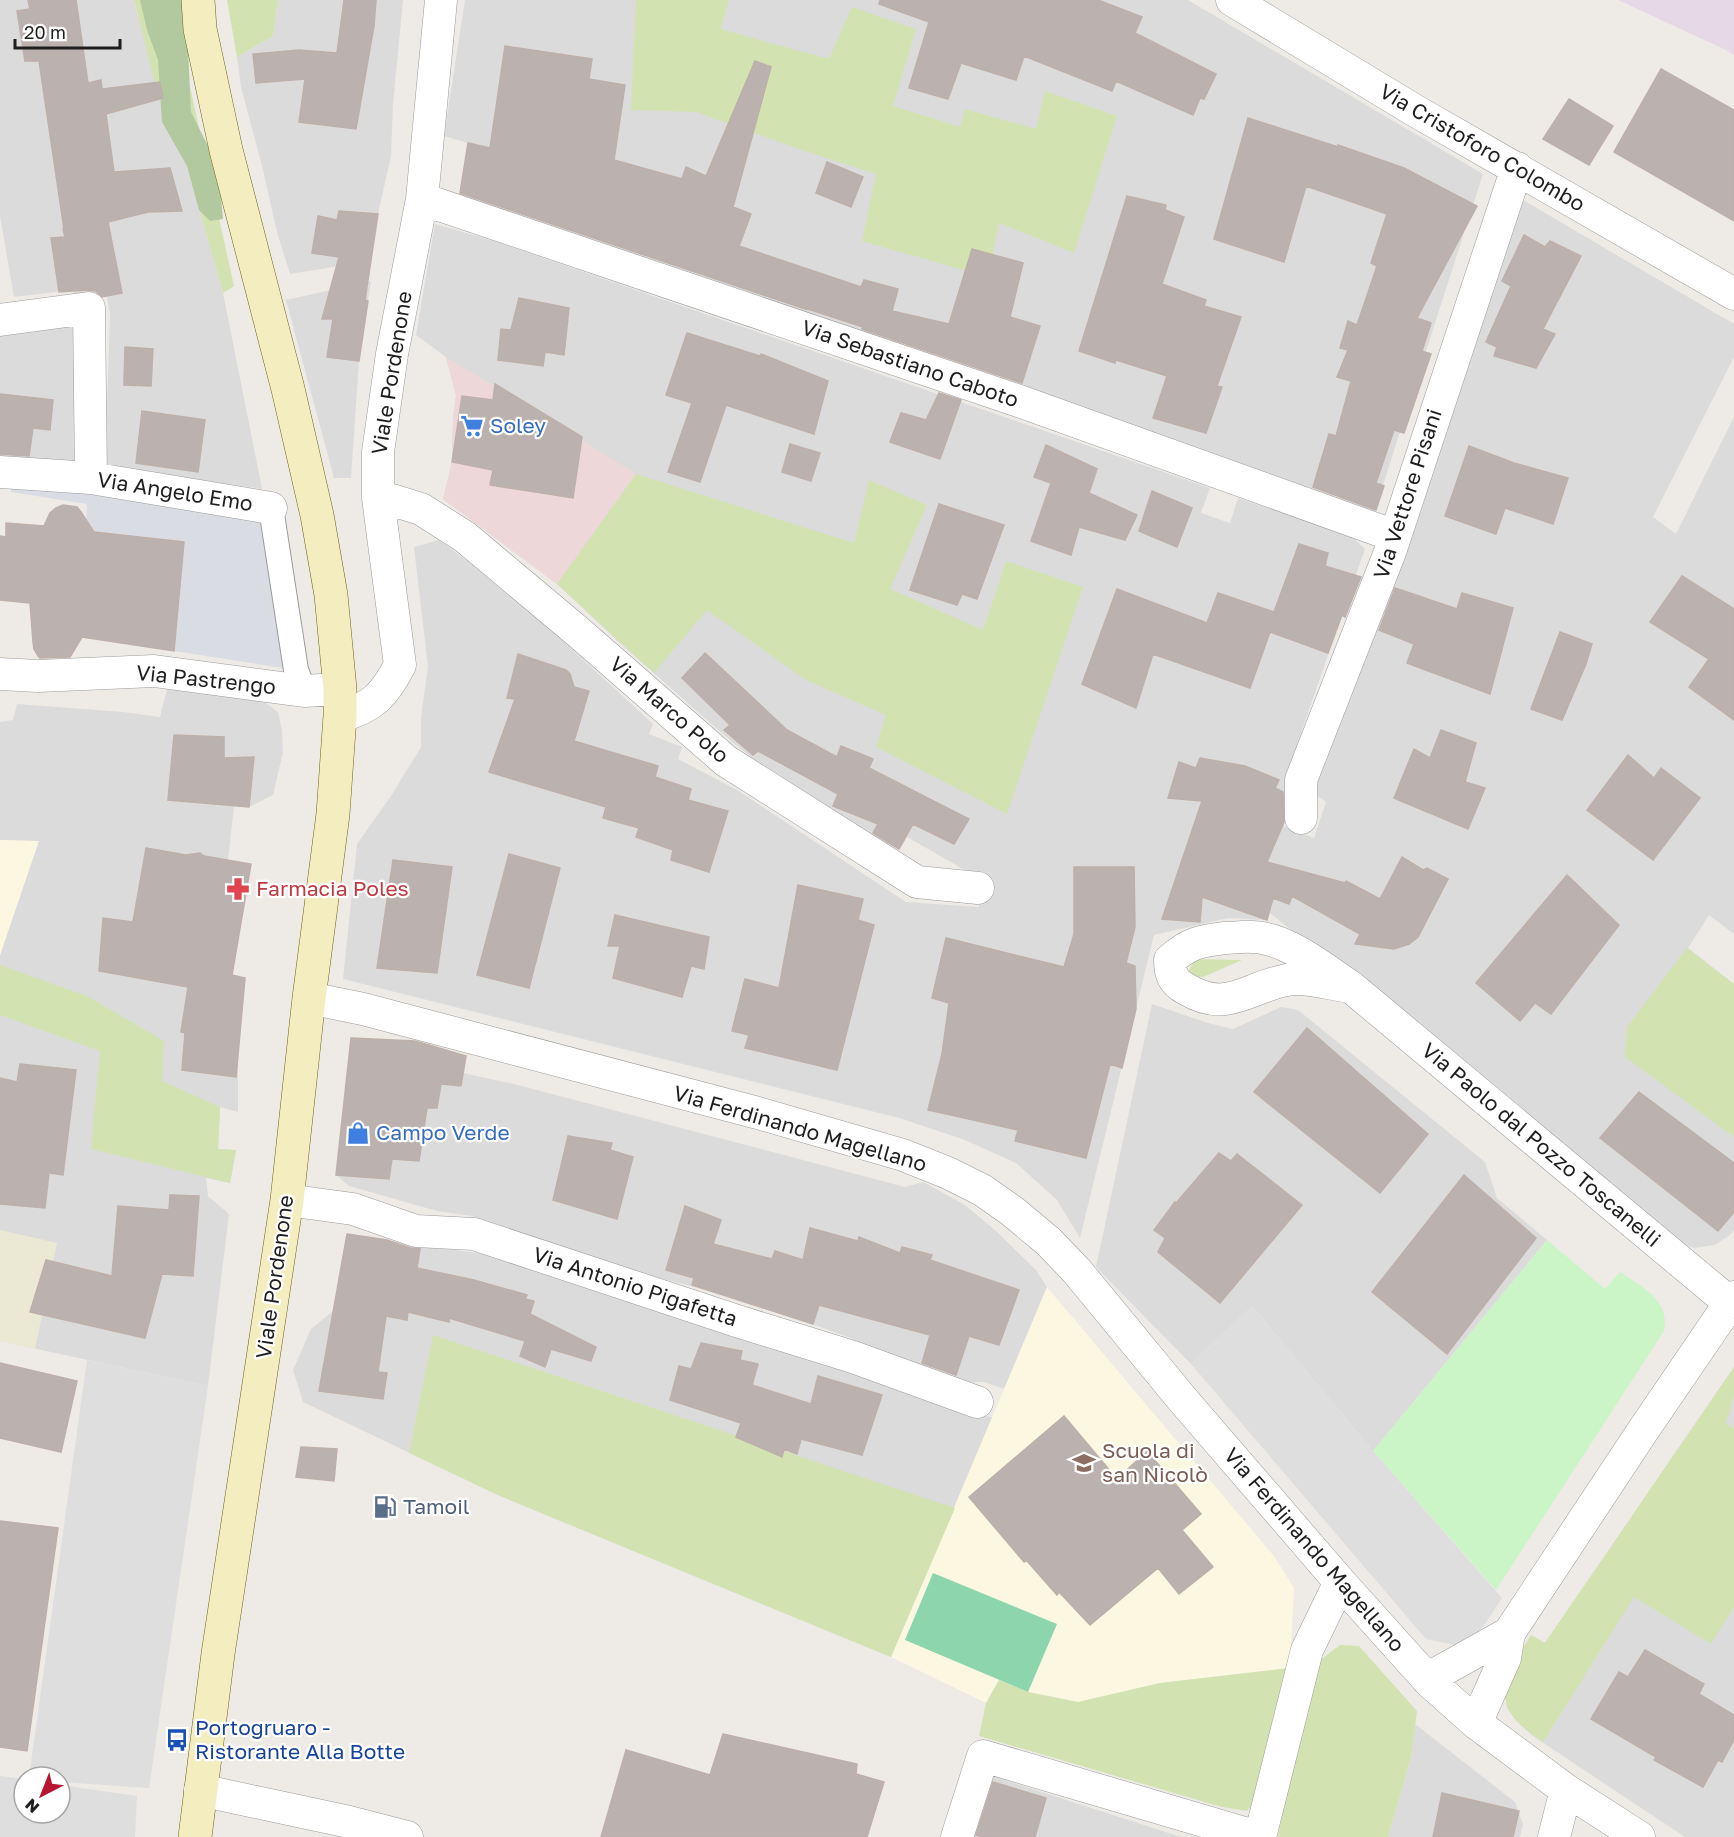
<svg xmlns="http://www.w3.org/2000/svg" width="1734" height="1837" font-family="'Golos Text',sans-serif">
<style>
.residential{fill:#dcdbdc}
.commercial{fill:#edd7d9}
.industrial{fill:#e6d8e6}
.education{fill:#fcf7e1}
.farmland{fill:#ebe9d3}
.grass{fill:#d2e3b1}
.forest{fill:#b2c99f}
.park{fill:#cbf4c7}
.pitch{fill:#8cd5ad}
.parking{fill:#dedede}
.plaza{fill:#dadce4}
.building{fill:#bbb2af;stroke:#beafa9;stroke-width:1.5}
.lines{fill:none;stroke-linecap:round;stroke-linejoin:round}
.pedestrian-casing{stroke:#9b9b9b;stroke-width:26}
.minor-casing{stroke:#9b9b9b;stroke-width:33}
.secondary-casing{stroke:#6a6511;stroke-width:34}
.pedestrian{stroke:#fff;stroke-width:24}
.minor{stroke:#fff;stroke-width:32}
.secondary{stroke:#f3edbf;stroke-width:33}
.labels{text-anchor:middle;stroke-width:4.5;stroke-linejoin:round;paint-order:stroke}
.street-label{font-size:21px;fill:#1e1e1e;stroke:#fff}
.shop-label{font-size:21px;fill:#366cbe;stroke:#fff;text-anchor:start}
.health-label{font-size:21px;fill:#be3a42;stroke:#fff;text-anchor:start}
.education-label{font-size:21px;fill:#785e54;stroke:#fff;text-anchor:start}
.service-label{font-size:21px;fill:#4e5e75;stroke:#fff;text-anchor:start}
.transit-label{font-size:21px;fill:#164399;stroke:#fff;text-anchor:start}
</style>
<rect width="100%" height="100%" fill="#eeeae6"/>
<path class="residential" d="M0,0H134L137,13L187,166L223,293L262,489L105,466L110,315L107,296L75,301L73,290L14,297L0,216Z
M278,0H403L393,104L391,156L378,214L370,261L290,274L277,232L263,170L241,87L237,57L273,36Z
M465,0H1188L1483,174L1374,513L669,269L647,258L645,263L459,199L468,143L444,136Z
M1506,190L1734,324V357L1653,517L1676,534L1734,417V934L1709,915L1688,948L1734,984V1230L1731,1234L1715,1245L1694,1248L1677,1242L1270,913L1267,920L1228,918L1154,935L1080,1238L1057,1200L1016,1163L965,1140L899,1118L343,979L357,844L391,796L421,747V717L428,667L414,547L439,540L513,595L653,724L649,734L682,747L678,759L737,790L906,902L979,907L977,877L907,837L899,850L872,836L771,774L732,742L623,646L557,584L443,499L452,462L453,418L456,395L446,357L416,335L435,224L494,241L1210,488L1201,513L1230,523L1238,498L1351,536L1365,549L1303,727L1286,783L1298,788L1283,826L1314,838L1326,802L1313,793Z
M371,281L359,361L351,478H334L286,300Z
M82,321L79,466L0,463V334Z
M168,685L263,701L278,712L282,730L283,752L273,795L249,807L234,806L228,860L251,864L231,974L245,978L238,1056V1112L220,1107L218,1149L236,1150L230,1183L206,1178L208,1196L229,1214L208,1386L0,1341V955L38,841L0,840V722L13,720L17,704L123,712L160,717Z
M1152,1004L1208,1023L1233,1029L1281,1007L1298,1010L1485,1162L1497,1198L1547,1240L1373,1451L1252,1306L1191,1364L1096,1267Z
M351,1038L427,1043L466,1056L463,1073L514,1084L905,1187L923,1182L965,1205L996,1231L1036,1270L1047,1287L1005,1389L984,1382H954L920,1372L848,1337L799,1319L764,1309L745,1300L636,1272L472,1216L437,1211L349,1186L336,1175Z
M347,1235L484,1254L993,1418L891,1657L500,1496L303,1402L293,1370L311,1329L333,1311Z
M1734,1367V1837H1685L1533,1736L1516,1721L1506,1706L1531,1635L1545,1643Z
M1415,1724L1515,1802L1523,1824L1520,1837H1388L1411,1758Z
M986,1774L1181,1837H969Z"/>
<path class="commercial" d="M446,357L636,474L557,584L443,499L452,462L453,418L456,396Z"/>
<path class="industrial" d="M1618,0H1734V55L1724,49Z"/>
<path class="education" d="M0,840L39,841L0,955Z
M1047,1287L1274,1556L1294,1588L1290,1668L1160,1683L1078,1702L1028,1692L999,1680L986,1703L891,1657Z"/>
<path class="farmland" d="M0,1230L57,1243L35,1349L0,1341Z"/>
<path class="grass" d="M134,0H176L181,46L234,286L223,293L187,166L157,91Z
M227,0H278L273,36L237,57Z
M636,0H729L721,29L829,59L852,7L916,29L893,106L960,127L965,109L1036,129L1045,91L1117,116L1074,253L999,223L988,277L862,241L876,174L796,148L696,112L631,110Z
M636,474L854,543L869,480L927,505L890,589L983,630L1006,561L1083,587L1007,814L876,747L886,715L806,680L707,610L654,673L557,584Z
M1687,948L1734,984V1137L1625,1057L1627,1027Z
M1194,959L1242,960L1203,977H1196L1189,971Z
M0,965L87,996L164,1041L162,1081L220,1107L218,1149L236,1150L230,1183L91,1149L100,1051L0,1015Z
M433,1335L955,1508L891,1657L500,1496L409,1453Z
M1734,1367V1394L1726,1423L1734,1429V1607L1711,1644L1634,1597L1543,1742C1487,1705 1501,1683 1531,1635L1545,1643Z
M1340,1645L1359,1646L1417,1711L1411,1758L1388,1837H1278L1298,1729L1311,1667Z
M1290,1668L1256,1800L1247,1811L1222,1807L979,1736L986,1703L999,1680L1028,1692L1078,1702L1160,1683Z"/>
<path class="forest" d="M140,0H182L188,49L191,112L218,166L223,219L210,221L199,210L187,166L162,122L158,60L147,30Z"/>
<path class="park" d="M1547,1240L1605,1289L1620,1272C1641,1286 1671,1301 1664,1331L1496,1590L1373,1451Z"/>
<path class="pitch" d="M933,1573L1057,1624L1028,1692L905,1640Z"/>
<path class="parking" d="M1252,1306L1373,1451L1502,1598L1485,1624L1474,1638L1455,1645L1426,1639L1191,1364Z
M87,1360L208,1386L149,1788L60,1782V1777H29Z
M0,1776L24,1779V1813H60V1785L137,1796L135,1837H0Z"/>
<path class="plaza" d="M11,473L271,508L296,670L174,651L184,542L86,531L87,504L11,492Z"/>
<path class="building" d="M28,0H76L88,83L101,80L102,89L160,82L163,98L106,114L114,172L170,168L182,211L148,212L108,222L122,293L102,297L96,291L87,290L59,292L51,238L65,237L63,229H64L39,61H25L17,11L30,9Z
M344,0H376L374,26L356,129L299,122L305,79L256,83L253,54L299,50L337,53Z
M880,0H1098L1142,17L1135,33L1216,74L1204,99L1200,98L1193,115L1116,81L1112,91L1024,56L1016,80L961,63L948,99L909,88L929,22L879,4Z
M505,46L592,59L589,79L625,85L614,160L682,179L686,167L706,176L755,61L771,67L733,207L751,214L739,246L861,287L864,280L898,289L892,311L949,324L972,249L1023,263L1010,317L1040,326L1022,383L862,329L863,327L805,308V309L460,193L468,143L490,148Z
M1661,69L1734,110V221L1614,152Z
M1569,99L1613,126L1589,165L1543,139Z
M1248,118L1338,147V145L1404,168L1477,206L1417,318L1431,323L1422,351L1431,354L1404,433L1394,430L1376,483L1384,486L1376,510L1313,487L1329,434L1336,436L1351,381L1337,377L1348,350L1340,348L1348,321L1357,325L1377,266L1371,263L1387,214L1306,186L1284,262L1214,239Z
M827,162L863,177L851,207L816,193Z
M1127,196L1166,205L1165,210L1184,217L1162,284L1206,300L1204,306L1241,317L1217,386L1222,387L1206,433L1153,418L1167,376L1116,360L1115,363L1079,351Z
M339,211L378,214L365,300L368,301L359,361L327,357L333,319H322L339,257L312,253L318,216L337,220Z
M1524,235L1545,247L1550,241L1581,256L1543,329L1555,334L1536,368L1494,356L1497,347L1486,342L1511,286L1502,281Z
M519,298L569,308L564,355L545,352L543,366L498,360L501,329L511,330Z
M687,333L760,356L761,354L828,381L814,434L726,405L700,482L668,472L692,403L666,395Z
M125,347L153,349L151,386L124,385Z
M495,384L582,437L573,498L490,485L493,470L452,462L462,396L493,400Z
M939,393L961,400L940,459L890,442L901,413L926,420Z
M0,394L53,400L50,430L33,428L29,456L0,454Z
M142,411L205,420L198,472L136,463Z
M790,444L820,453L811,481L782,472Z
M1046,445L1097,469L1089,493L1137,515L1125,540L1079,527L1071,555L1031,541L1051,483L1034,477Z
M1469,446L1514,463L1568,478L1553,524L1505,508L1496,534L1445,516Z
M1152,491L1192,508L1177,547L1139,531Z
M939,504L1004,525L977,599L962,594L957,605L910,590Z
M63,505L77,507L81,512L94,532L184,542L174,651L82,637L70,657L40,658L38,656L34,649L33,642L30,603L0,600V536L6,537V523L44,526L50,513L56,508Z
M1299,544L1328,553L1325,566L1361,577L1345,617L1342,615L1328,653L1270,632L1250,688L1153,654L1136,708L1082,684L1117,589L1207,623L1218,593L1274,612Z
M1682,576L1734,609V720L1689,687L1709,659L1650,622Z
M1395,588L1457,609L1462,593L1513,608L1490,694L1407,663L1414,644L1379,630Z
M1560,632L1592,644L1586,664L1562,720L1531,709Z
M705,653L787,730L837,757L841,746L873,759L869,768L969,819L954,844L913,824L899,849L873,833L878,824L833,806L838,794L758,751L753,755L724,730L730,725L682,678Z
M518,654L566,670L570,674L574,687L589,691L574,741L658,766L655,777L691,789L688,800L728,811L709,872L671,860L673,850L636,837L639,828L603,818L606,807L489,772L515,699L507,698Z
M1441,730L1476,743L1465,782L1485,788L1468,829L1394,798L1414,749L1430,758Z
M174,735L224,737V758L254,757L249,807L168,800Z
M1628,755L1654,778L1661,768L1700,798L1653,860L1587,810Z
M1200,758L1245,766L1279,780L1275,788L1283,792L1284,822L1267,862L1345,883L1346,881L1380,899L1402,857L1423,870L1427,868L1448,879L1418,937L1409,944L1394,949L1355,944L1360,934L1292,896L1289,904L1273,898L1267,920L1202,897L1200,922L1162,919L1202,801L1168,798L1179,762L1196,768Z
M146,848L186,855L200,853L204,856L251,864L232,975L245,978L236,1077L182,1070L185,1033L181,1032L188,987L99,971L103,918L133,922Z
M509,854L560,868L529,988L477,975Z
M393,860L452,867L437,973L377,968Z
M1074,867H1134L1135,927L1126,963L1135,966L1136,1009L1122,1068L1110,1064L1086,1158L1015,1141L1018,1130L928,1110L942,1054L949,1003L932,998L946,938L1064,967L1074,934Z
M1567,875L1619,925L1551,1014L1535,1003L1520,1021L1476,983Z
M798,885L863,899L858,920L874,925L837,1070L745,1048L749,1035L732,1031L745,979L779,988Z
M615,915L709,937L704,969L691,966L682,997L613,978L620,946H608Z
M1307,1028L1428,1134L1380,1193L1254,1092Z
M351,1038L415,1041L466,1056L461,1086L441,1084L437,1108H427L419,1161L392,1159L389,1179L336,1175Z
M20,1064L76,1070L63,1175L49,1173L45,1208L0,1204V1078L17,1082Z
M1639,1092L1734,1163V1212L1718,1231L1600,1138Z
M568,1136L612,1143L610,1150L633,1157L617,1219L553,1200Z
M1219,1153L1231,1161L1237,1154L1302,1205L1220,1303L1158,1252L1165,1238L1154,1230L1175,1202L1176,1203Z
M1464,1175L1536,1238L1447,1354L1372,1292Z
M170,1195L199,1196L193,1276L162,1274L145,1338L30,1312L46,1260L112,1276L118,1206L169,1210Z
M685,1206L721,1220L713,1244L772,1259L775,1251L803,1260L810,1228L858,1241L859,1237L900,1253L902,1247L932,1255L930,1260L1019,1290L999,1345L969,1336L956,1375L922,1363L930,1335L819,1305L813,1324L692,1285L694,1278L666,1270Z
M347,1234L387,1240L410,1248L420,1249L417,1268L474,1280L527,1295L525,1299L534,1301L530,1314L596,1347L591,1361L551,1349L545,1367L520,1356L525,1341L449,1318V1322L408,1312L407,1320L386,1316L378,1372L387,1373L383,1399L319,1391Z
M701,1343L742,1351L740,1360L758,1364L752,1385L811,1404L818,1376L882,1395L862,1455L801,1439L797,1454L784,1449L782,1457L736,1437L741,1423L670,1400L679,1366L691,1369Z
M0,1363L77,1381L61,1452L0,1438Z
M1064,1416L1117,1479L1147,1451L1201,1514L1182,1530L1213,1567L1179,1594L1158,1568L1090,1625L1059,1592L1057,1595L1027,1561L1024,1562L969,1497Z
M301,1447L337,1449L334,1481L296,1477Z
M0,1521L58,1528L27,1751L0,1747Z
M1645,1650L1704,1684L1699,1694L1734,1715V1740L1722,1762L1718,1760L1703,1787L1654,1760L1656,1757L1591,1719L1619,1672L1628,1677Z
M723,1734L857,1764L856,1774L884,1782L867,1837H601L626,1750L710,1775Z
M993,1782L1046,1798L1035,1837H982L976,1835Z
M1442,1793L1519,1811L1513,1837H1433Z"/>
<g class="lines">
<g class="pedestrian-casing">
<path id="pedestrian" d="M271,508L296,670L304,691"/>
</g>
<g class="minor-casing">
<path id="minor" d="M1232,0L1414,110L1734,294
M422,199L1019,401L1395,536
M0,320L89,308L91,478
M0,472L91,478L271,508
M378,498L392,500L421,509L465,537L577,631L726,761L917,882L978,888
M0,674L38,676L154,671L304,691L340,689
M340,716C373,708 385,694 400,665L378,498V452L392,354L422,199L441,0
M1301,818V780L1390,552L1517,168
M1351,987C1333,985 1304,976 1287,980C1247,987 1228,1014 1186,989C1173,982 1170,974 1170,960C1189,943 1200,941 1225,938C1234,938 1244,936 1253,937C1287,938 1324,969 1351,987L1730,1303
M309,998L363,1009L758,1113L903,1155L948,1173L982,1190L1012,1211L1048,1241L1076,1270L1183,1400L1340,1582L1430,1682L1476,1723L1566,1790L1639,1837
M287,1200L353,1209L416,1231L474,1234L737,1321L853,1357L977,1402
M1427,1679L1509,1633L1642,1432L1734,1297
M1476,1723L1505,1658L1509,1633
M200,1790L349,1822L407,1837
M957,1837L983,1756L1258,1837
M1260,1837L1307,1650L1340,1582
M1554,1837L1566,1790"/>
</g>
<g class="secondary-casing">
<path id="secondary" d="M195,1837L218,1654L287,1200L309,998L333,814L340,716V689L331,595L317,515L288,389L226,150L200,29L198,0"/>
</g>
<use href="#pedestrian" class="pedestrian"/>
<use href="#minor" class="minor"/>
<use href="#secondary" class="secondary"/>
</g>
<defs>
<g id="supermarket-bare" transform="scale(1.8)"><path d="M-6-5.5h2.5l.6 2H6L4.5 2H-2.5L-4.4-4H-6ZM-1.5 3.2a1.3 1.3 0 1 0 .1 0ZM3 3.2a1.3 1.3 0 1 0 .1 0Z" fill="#3f7fe0" stroke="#fff" stroke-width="2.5" paint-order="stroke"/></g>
<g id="pharmacy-bare" transform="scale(1.8)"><path d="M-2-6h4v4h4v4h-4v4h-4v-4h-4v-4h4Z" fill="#e0444e" stroke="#fff" stroke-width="2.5" paint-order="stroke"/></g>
<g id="shop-bare" transform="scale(1.8)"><path d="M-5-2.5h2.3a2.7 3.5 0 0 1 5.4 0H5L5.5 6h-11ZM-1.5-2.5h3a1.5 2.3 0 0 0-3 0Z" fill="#3f7fe0" stroke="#fff" stroke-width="2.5" paint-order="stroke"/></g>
<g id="school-bare" transform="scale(1.8)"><path d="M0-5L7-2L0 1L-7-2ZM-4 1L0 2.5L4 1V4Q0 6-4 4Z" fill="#8d6e63" stroke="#fff" stroke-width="2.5" paint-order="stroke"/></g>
<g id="fuel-bare" transform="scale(1.8)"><path d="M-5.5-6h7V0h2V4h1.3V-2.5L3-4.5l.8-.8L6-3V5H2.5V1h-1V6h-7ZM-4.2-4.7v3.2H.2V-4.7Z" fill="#5c6f8a" stroke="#fff" stroke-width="2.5" paint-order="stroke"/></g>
<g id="bus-bare" transform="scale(1.8)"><path d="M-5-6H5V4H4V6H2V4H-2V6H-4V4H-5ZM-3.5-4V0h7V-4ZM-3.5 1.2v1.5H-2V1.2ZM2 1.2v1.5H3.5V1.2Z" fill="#1a4fb4" stroke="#fff" stroke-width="2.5" paint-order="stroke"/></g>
</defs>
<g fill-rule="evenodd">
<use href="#supermarket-bare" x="472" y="426"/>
<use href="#pharmacy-bare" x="238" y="889"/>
<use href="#shop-bare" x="358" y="1133"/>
<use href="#school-bare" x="1084" y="1463"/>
<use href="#fuel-bare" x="385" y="1507"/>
<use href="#bus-bare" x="177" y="1740"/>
</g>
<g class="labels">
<g class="street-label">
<text transform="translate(1482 148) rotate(30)" y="7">Via Cristoforo Colombo</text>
<text transform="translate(910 364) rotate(19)" y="7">Via Sebastiano Caboto</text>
<text transform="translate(392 373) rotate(-81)" y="7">Viale Pordenone</text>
<text transform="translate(175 492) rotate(9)" y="7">Via Angelo Emo</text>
<text transform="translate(1408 494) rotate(-72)" y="7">Via Vettore Pisani</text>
<text transform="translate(206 680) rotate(6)" y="7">Via Pastrengo</text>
<text transform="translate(669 710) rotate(41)" y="7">Via Marco Polo</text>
<text transform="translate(800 1129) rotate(16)" y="7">Via Ferdinando Magellano</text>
<text transform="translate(1541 1145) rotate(40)" y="7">Via Paolo dal Pozzo Toscanelli</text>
<text transform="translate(275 1277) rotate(-82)" y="7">Viale Pordenone</text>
<text transform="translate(635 1287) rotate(18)" y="7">Via Antonio Pigafetta</text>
<text transform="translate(1314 1550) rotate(49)" y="7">Via Ferdinando Magellano</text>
</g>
<g class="shop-label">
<text x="490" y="433">Soley</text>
<text x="376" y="1140">Campo Verde</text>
</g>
<g class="health-label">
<text x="256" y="896">Farmacia Poles</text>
</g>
<g class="education-label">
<text x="1102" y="1458">Scuola di<tspan x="1102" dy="24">san Nicolò</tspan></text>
</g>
<g class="service-label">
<text x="403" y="1514">Tamoil</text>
</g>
<g class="transit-label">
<text x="195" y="1735">Portogruaro -<tspan x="195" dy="24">Ristorante Alla Botte</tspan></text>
</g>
</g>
<g transform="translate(42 1795) rotate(222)"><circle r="28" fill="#ffffff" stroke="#a5a5a5" stroke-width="1.5"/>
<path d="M0-4.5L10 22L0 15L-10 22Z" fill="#b71530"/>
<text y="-9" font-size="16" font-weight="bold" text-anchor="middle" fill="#1e1e1e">N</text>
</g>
<path d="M15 39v9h105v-9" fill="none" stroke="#1e1e1e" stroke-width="3"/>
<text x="24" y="39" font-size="18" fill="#1e1e1e" stroke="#ffffff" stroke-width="4.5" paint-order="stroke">20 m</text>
</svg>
